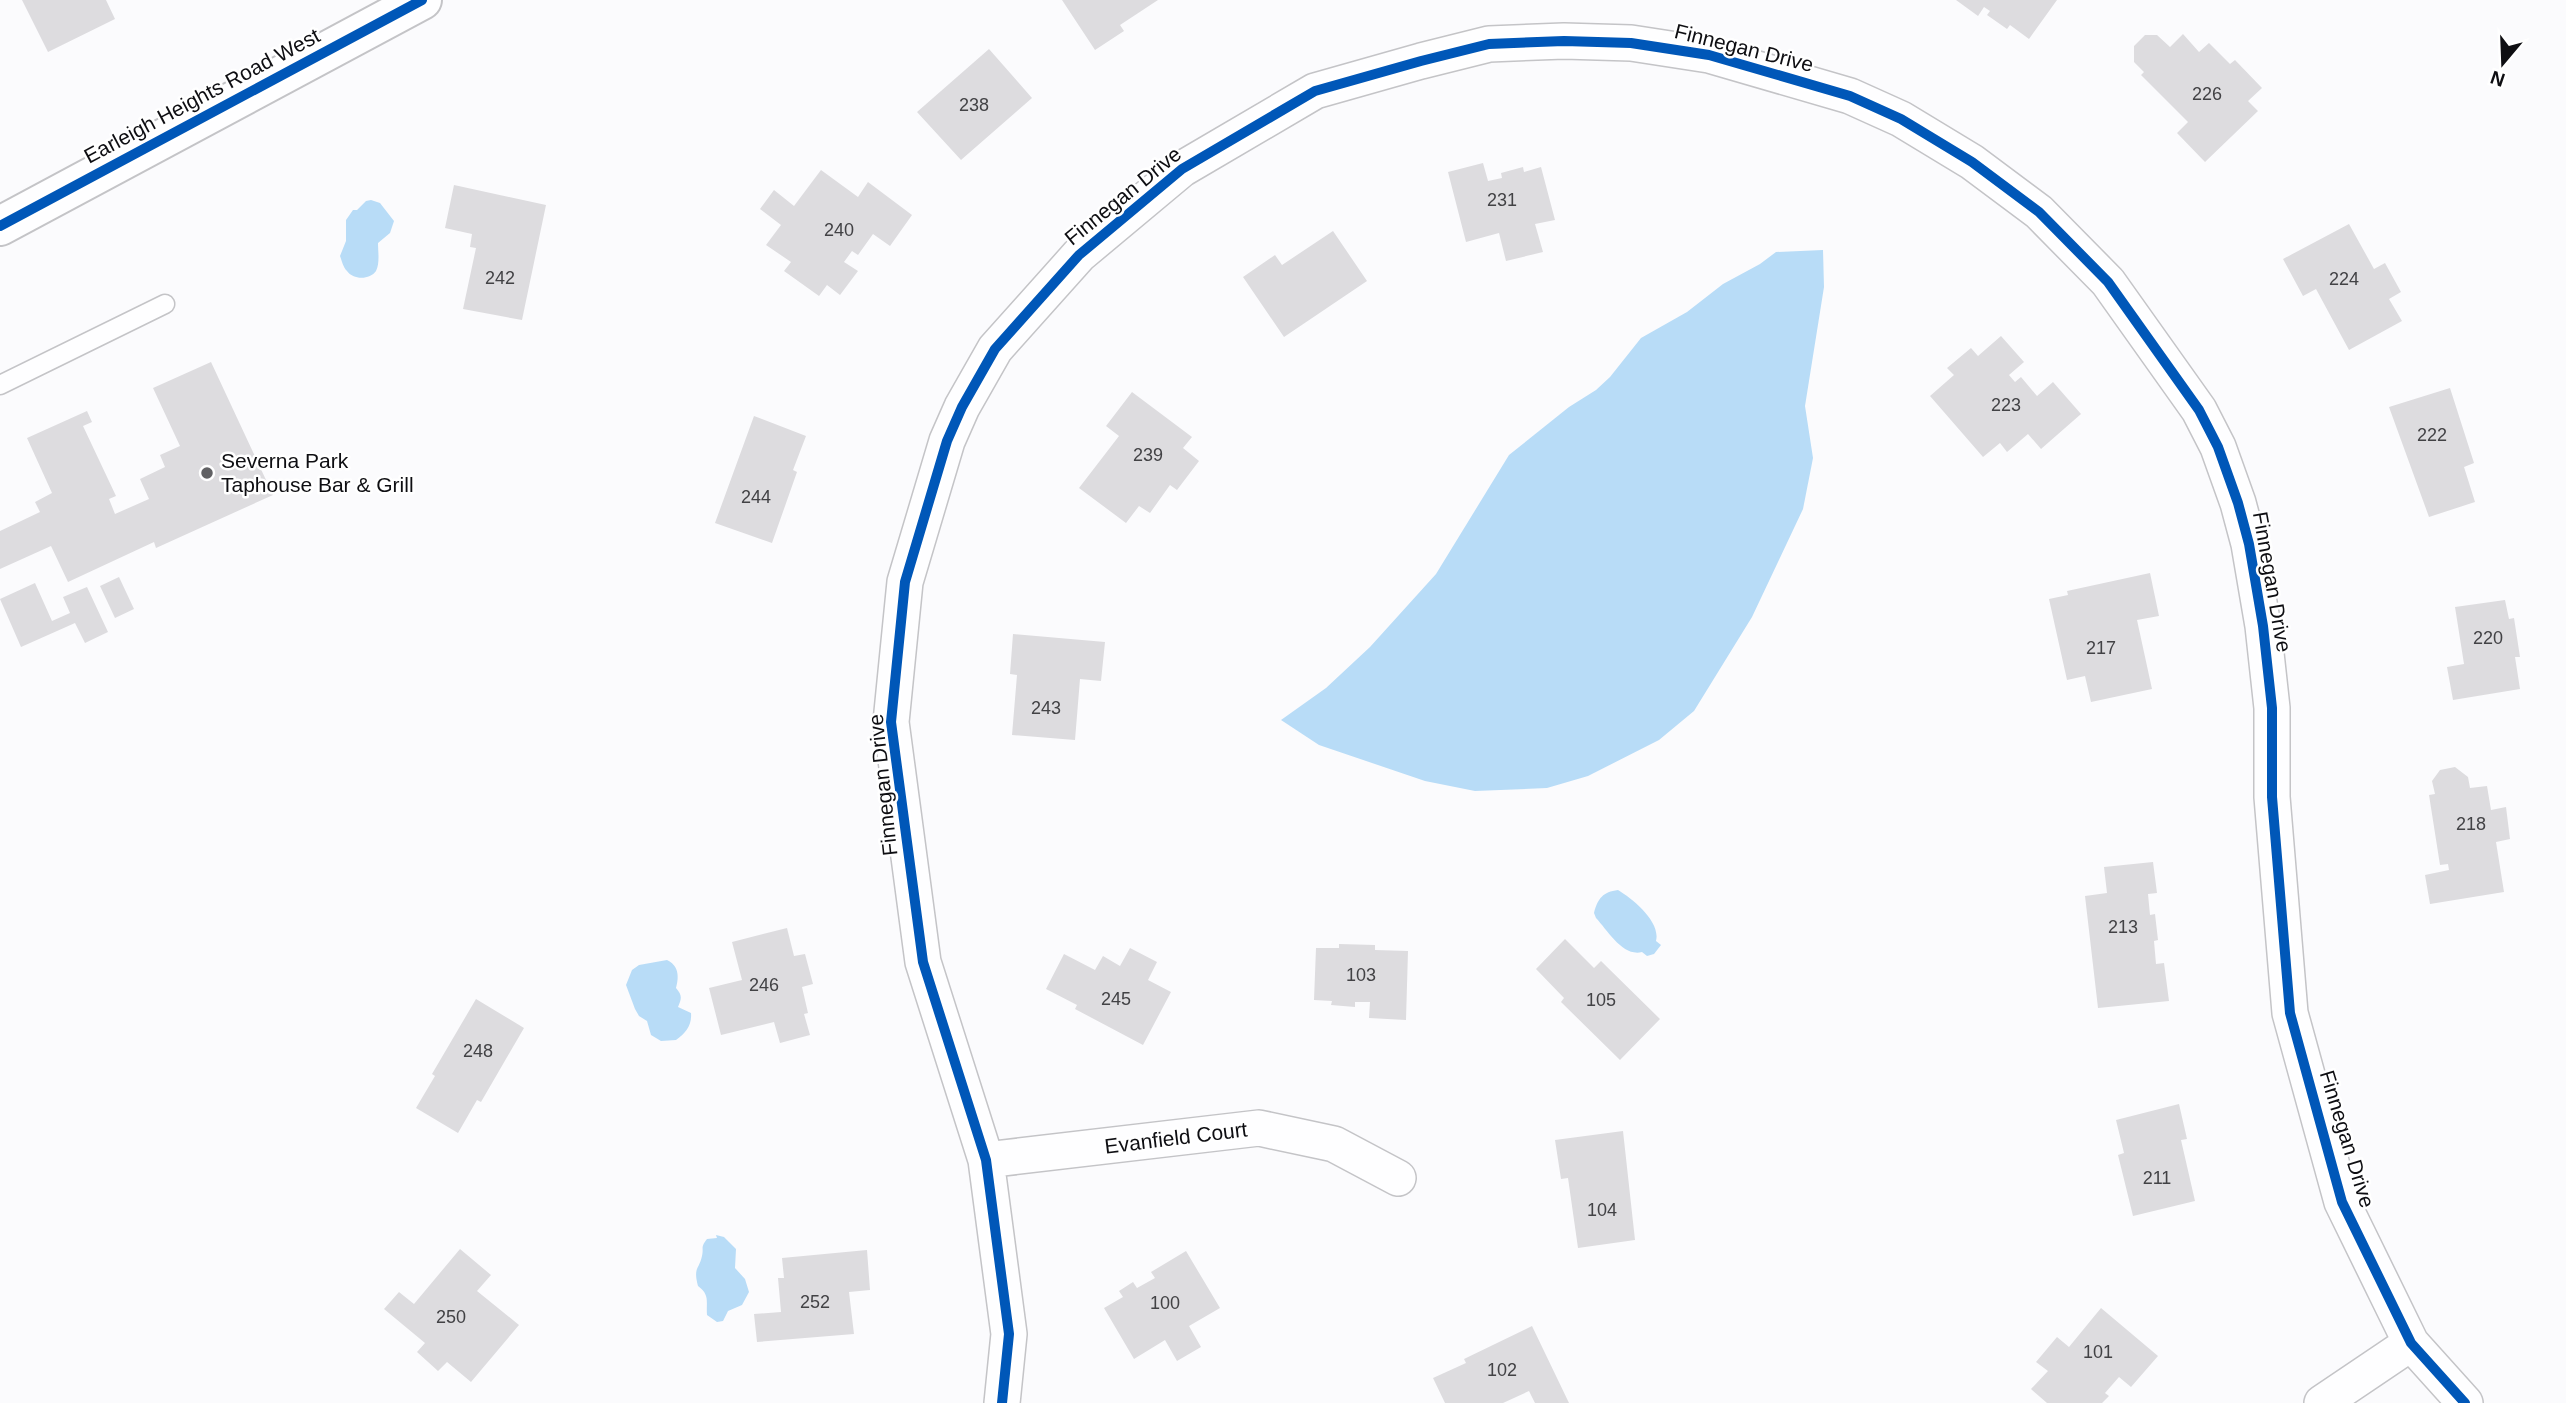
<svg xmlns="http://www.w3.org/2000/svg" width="2566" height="1403" font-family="Helvetica,sans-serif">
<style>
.water{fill:#b8dcf7}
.building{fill:#dddcdf}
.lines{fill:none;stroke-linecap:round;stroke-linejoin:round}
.service-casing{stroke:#c4c4c7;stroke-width:21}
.minor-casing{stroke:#c4c4c7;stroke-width:38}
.tertiary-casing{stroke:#c4c4c7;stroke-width:42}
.service{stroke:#fefeff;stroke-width:18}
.minor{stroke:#fefeff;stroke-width:35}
.tertiary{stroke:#fefeff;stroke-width:38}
.cycleway-casing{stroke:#fff;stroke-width:15}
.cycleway{stroke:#0057b8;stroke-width:10}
.poi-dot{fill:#616164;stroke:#fff;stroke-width:2.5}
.labels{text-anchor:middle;stroke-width:5;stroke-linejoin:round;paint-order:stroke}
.number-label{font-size:18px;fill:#424245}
.street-label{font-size:21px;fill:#0e0e12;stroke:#fff}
.poi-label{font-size:21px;fill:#0e0e12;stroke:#fff;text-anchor:start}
</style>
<rect width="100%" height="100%" fill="#fbfbfd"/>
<path class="water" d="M371,200L380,203L394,221L390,233L378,243C378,251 380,263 376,271C370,280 353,280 347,271C343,267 342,261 340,256L346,241V220L353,210H357L366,201Z
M1823,250L1824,287L1805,406L1813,458L1803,509L1752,617L1694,711L1659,740L1588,776L1547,788L1475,791L1425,781L1319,745L1281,720L1326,688L1370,647L1436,574L1509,455L1569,407L1596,390L1610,377L1641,338L1687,312L1723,284L1760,264L1776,252Z
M1618,890C1633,899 1661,922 1656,941L1661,945L1654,954L1647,956L1642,952C1623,957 1608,931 1596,918L1594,913C1598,898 1603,892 1618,890Z
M667,960C679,966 679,976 676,988C682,995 682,998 678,1007L691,1013C692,1025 686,1033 676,1040L661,1041L651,1035L647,1021L639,1016L635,1009L626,985L632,970L639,965Z
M716,1235L724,1237L736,1249L735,1268L745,1279L749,1292L742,1305L728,1311L723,1321L717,1322L707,1315C706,1301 710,1295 698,1286C693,1267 699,1270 702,1256C704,1247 700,1248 707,1239L717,1238Z"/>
<path class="building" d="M22,0H106L115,19L48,52Z
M1062,0H1158L1120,25L1124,31L1095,50Z
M1956,0H2057L2029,39L2010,25L2007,29L1987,15L1990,11L1984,7L1978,16Z
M2183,34L2199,52L2209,43L2230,64L2235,60L2262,88L2248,101L2258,111L2205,162L2177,133L2188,122L2141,75L2144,72L2134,62V46L2145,35H2157L2170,47Z
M989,49L1032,98L961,160L917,112Z
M1483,163L1488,181L1502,178L1501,173L1523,167L1524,172L1541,167L1555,220L1535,224L1543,252L1506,261L1499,233L1466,242L1448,172Z
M821,170L858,197L868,182L912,215L890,246L873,234L858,255L852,251L844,262L858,271L840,295L827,285L819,296L784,271L791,262L766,245L781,225L760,209L774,190L794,206Z
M454,185L546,205L522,320L463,309L476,248L470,247L472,234L445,228Z
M2349,224L2374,269L2385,263L2401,292L2389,299L2402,321L2349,350L2316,289L2303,296L2283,259Z
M1333,231L1367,281L1284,337L1243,277L1275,255L1282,265Z
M2001,336L2024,362L2009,375L2015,382L2021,377L2037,396L2053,382L2081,414L2041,449L2028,434L2007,452L2000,443L1983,457L1930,396L1954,375L1947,368L1971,348L1978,356Z
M211,362L273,495L156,548L154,542L68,582L51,546L0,569V531L40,512L35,502L52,493L27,438L87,411L92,422L83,426L116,496L109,499L115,514L149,499L140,479L165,467L160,455L180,446L153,388Z
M2450,388L2474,463L2464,467L2475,502L2429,517L2389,407Z
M1132,392L1192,437L1183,448L1199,461L1177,490L1170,485L1150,513L1139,506L1126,523L1079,488L1119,436L1106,426Z
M754,416L806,436L793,470L797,472L772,543L715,523Z
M2150,573L2159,616L2137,620L2152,689L2091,702L2085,676L2067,680L2049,599L2068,595L2067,591Z
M119,577L134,609L115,618L100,586Z
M35,583L52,621L70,613L63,597L87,587L108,632L85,643L75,623L21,647L0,599Z
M2505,600L2509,619L2514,618L2520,657H2515L2520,689L2453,700L2447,667L2464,664L2455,607Z
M1013,634L1105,642L1101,681L1080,679L1075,740L1012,735L1017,675L1010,674Z
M2455,767L2468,777L2470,788L2487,786L2491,810L2506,807L2510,839L2496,842L2504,892L2430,904L2425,875L2449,870L2448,864L2440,865L2429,795L2435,794L2432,781L2440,770Z
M2153,862L2157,893L2148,894L2150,915L2155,914L2158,940L2154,941L2156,964L2164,963L2169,1001L2098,1008L2085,896L2107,893L2104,867Z
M787,928L794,956L805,954L813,984L802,987L808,1013L804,1014L810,1035L780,1043L774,1022L721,1035L709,988L742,980L732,942Z
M1565,939L1594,968L1601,961L1660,1019L1620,1060L1561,1002L1564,998L1536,969Z
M1339,944L1375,945V950L1408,951L1406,1020L1369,1018L1370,1002H1355V1007L1331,1005L1332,1001L1314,1000L1316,948H1339Z
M1130,948L1157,962L1148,980L1171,992L1143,1045L1075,1009L1077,1005L1046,989L1064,954L1095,970L1103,956L1120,966Z
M476,999L524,1028L481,1102L477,1100L458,1133L416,1108L435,1076L432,1074Z
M2179,1104L2187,1139L2181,1140L2195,1201L2133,1216L2118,1155L2124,1153L2116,1120Z
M1623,1131L1635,1240L1578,1248L1568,1178L1561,1179L1555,1140Z
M460,1249L491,1275L477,1291L519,1325L471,1382L447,1362L438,1371L417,1352L425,1343L384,1309L399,1292L414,1304Z
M867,1250L870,1290L849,1292L854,1334L757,1342L754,1314L781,1312L778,1278H784L782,1258Z
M1186,1251L1220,1308L1189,1326L1201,1347L1177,1361L1165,1340L1134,1359L1104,1308L1123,1297L1119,1291L1133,1282L1137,1288L1155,1278L1151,1272Z
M2101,1308L2158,1356L2131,1387L2119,1377L2105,1393L2109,1396L2102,1403H2047L2031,1389L2048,1371L2036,1362L2057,1337L2069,1347Z
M1532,1326L1569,1403H1535L1529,1391L1503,1403H1445L1433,1378L1466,1363L1464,1359Z"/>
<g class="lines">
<g class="service-casing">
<path id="service" d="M0,385L165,304"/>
</g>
<g class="minor-casing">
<path id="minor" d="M986,1160L1259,1128L1334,1144L1398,1178
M1002,1403L1009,1334L986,1160L923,962L891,722L905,582L947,441L962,407L995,349L1079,255L1182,169L1315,91L1421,61L1489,44L1564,41L1631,43L1709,55L1850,96L1901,119L1972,162L2039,212L2108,282L2199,410L2218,447L2238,503L2249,544L2263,626L2272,708V797L2290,1013L2342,1202L2411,1343L2465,1403
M2322,1403L2411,1343"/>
</g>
<g class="tertiary-casing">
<path id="tertiary" d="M0,226L422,0"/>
</g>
<use href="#service" class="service"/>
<use href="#minor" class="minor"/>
<use href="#tertiary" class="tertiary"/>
<g class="cycleway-casing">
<path id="cycleway" d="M0,226L422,0
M1002,1403L1009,1334L986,1160L923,962L891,722L905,582L947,441L962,407L995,349L1079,255L1182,169L1315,91L1421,61L1489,44L1564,41L1631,43L1709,55L1850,96L1901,119L1972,162L2039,212L2108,282L2199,410L2218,447L2238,503L2249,544L2263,626L2272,708V797L2290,1013L2342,1202L2411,1343L2465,1403"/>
</g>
<use href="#cycleway" class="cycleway"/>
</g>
<circle class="poi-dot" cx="207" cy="473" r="7"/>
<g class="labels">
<g class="number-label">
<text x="2207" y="100">226</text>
<text x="974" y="111">238</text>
<text x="1502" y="206">231</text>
<text x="839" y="236">240</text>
<text x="500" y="284">242</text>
<text x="2344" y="285">224</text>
<text x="2006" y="411">223</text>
<text x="2432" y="441">222</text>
<text x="1148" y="461">239</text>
<text x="756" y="503">244</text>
<text x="2488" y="644">220</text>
<text x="2101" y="654">217</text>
<text x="1046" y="714">243</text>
<text x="2471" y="830">218</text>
<text x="2123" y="933">213</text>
<text x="1361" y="981">103</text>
<text x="764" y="991">246</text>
<text x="1116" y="1005">245</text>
<text x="1601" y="1006">105</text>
<text x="478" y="1057">248</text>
<text x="2157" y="1184">211</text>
<text x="1602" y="1216">104</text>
<text x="815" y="1308">252</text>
<text x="1165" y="1309">100</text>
<text x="451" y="1323">250</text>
<text x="2098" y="1358">101</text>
<text x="1502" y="1376">102</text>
</g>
<g class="street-label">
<text transform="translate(1744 48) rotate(14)" y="7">Finnegan Drive</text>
<text transform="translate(202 96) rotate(-28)" y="7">Earleigh Heights Road West</text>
<text transform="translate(1123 196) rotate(-39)" y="7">Finnegan Drive</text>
<text transform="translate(2272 582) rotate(80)" y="7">Finnegan Drive</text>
<text transform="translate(883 785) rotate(-96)" y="7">Finnegan Drive</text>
<text transform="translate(1176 1138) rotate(-7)" y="7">Evanfield Court</text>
<text transform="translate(2347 1139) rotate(73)" y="7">Finnegan Drive</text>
</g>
<g class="poi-label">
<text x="221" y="468">Severna Park<tspan x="221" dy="24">Taphouse Bar &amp; Grill</tspan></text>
</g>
</g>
<g transform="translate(2503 63) rotate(199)" stroke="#ffffff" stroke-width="5" paint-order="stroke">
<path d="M0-5L12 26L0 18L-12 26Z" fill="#0e0e12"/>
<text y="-10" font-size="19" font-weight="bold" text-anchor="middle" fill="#0e0e12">N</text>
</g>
</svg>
